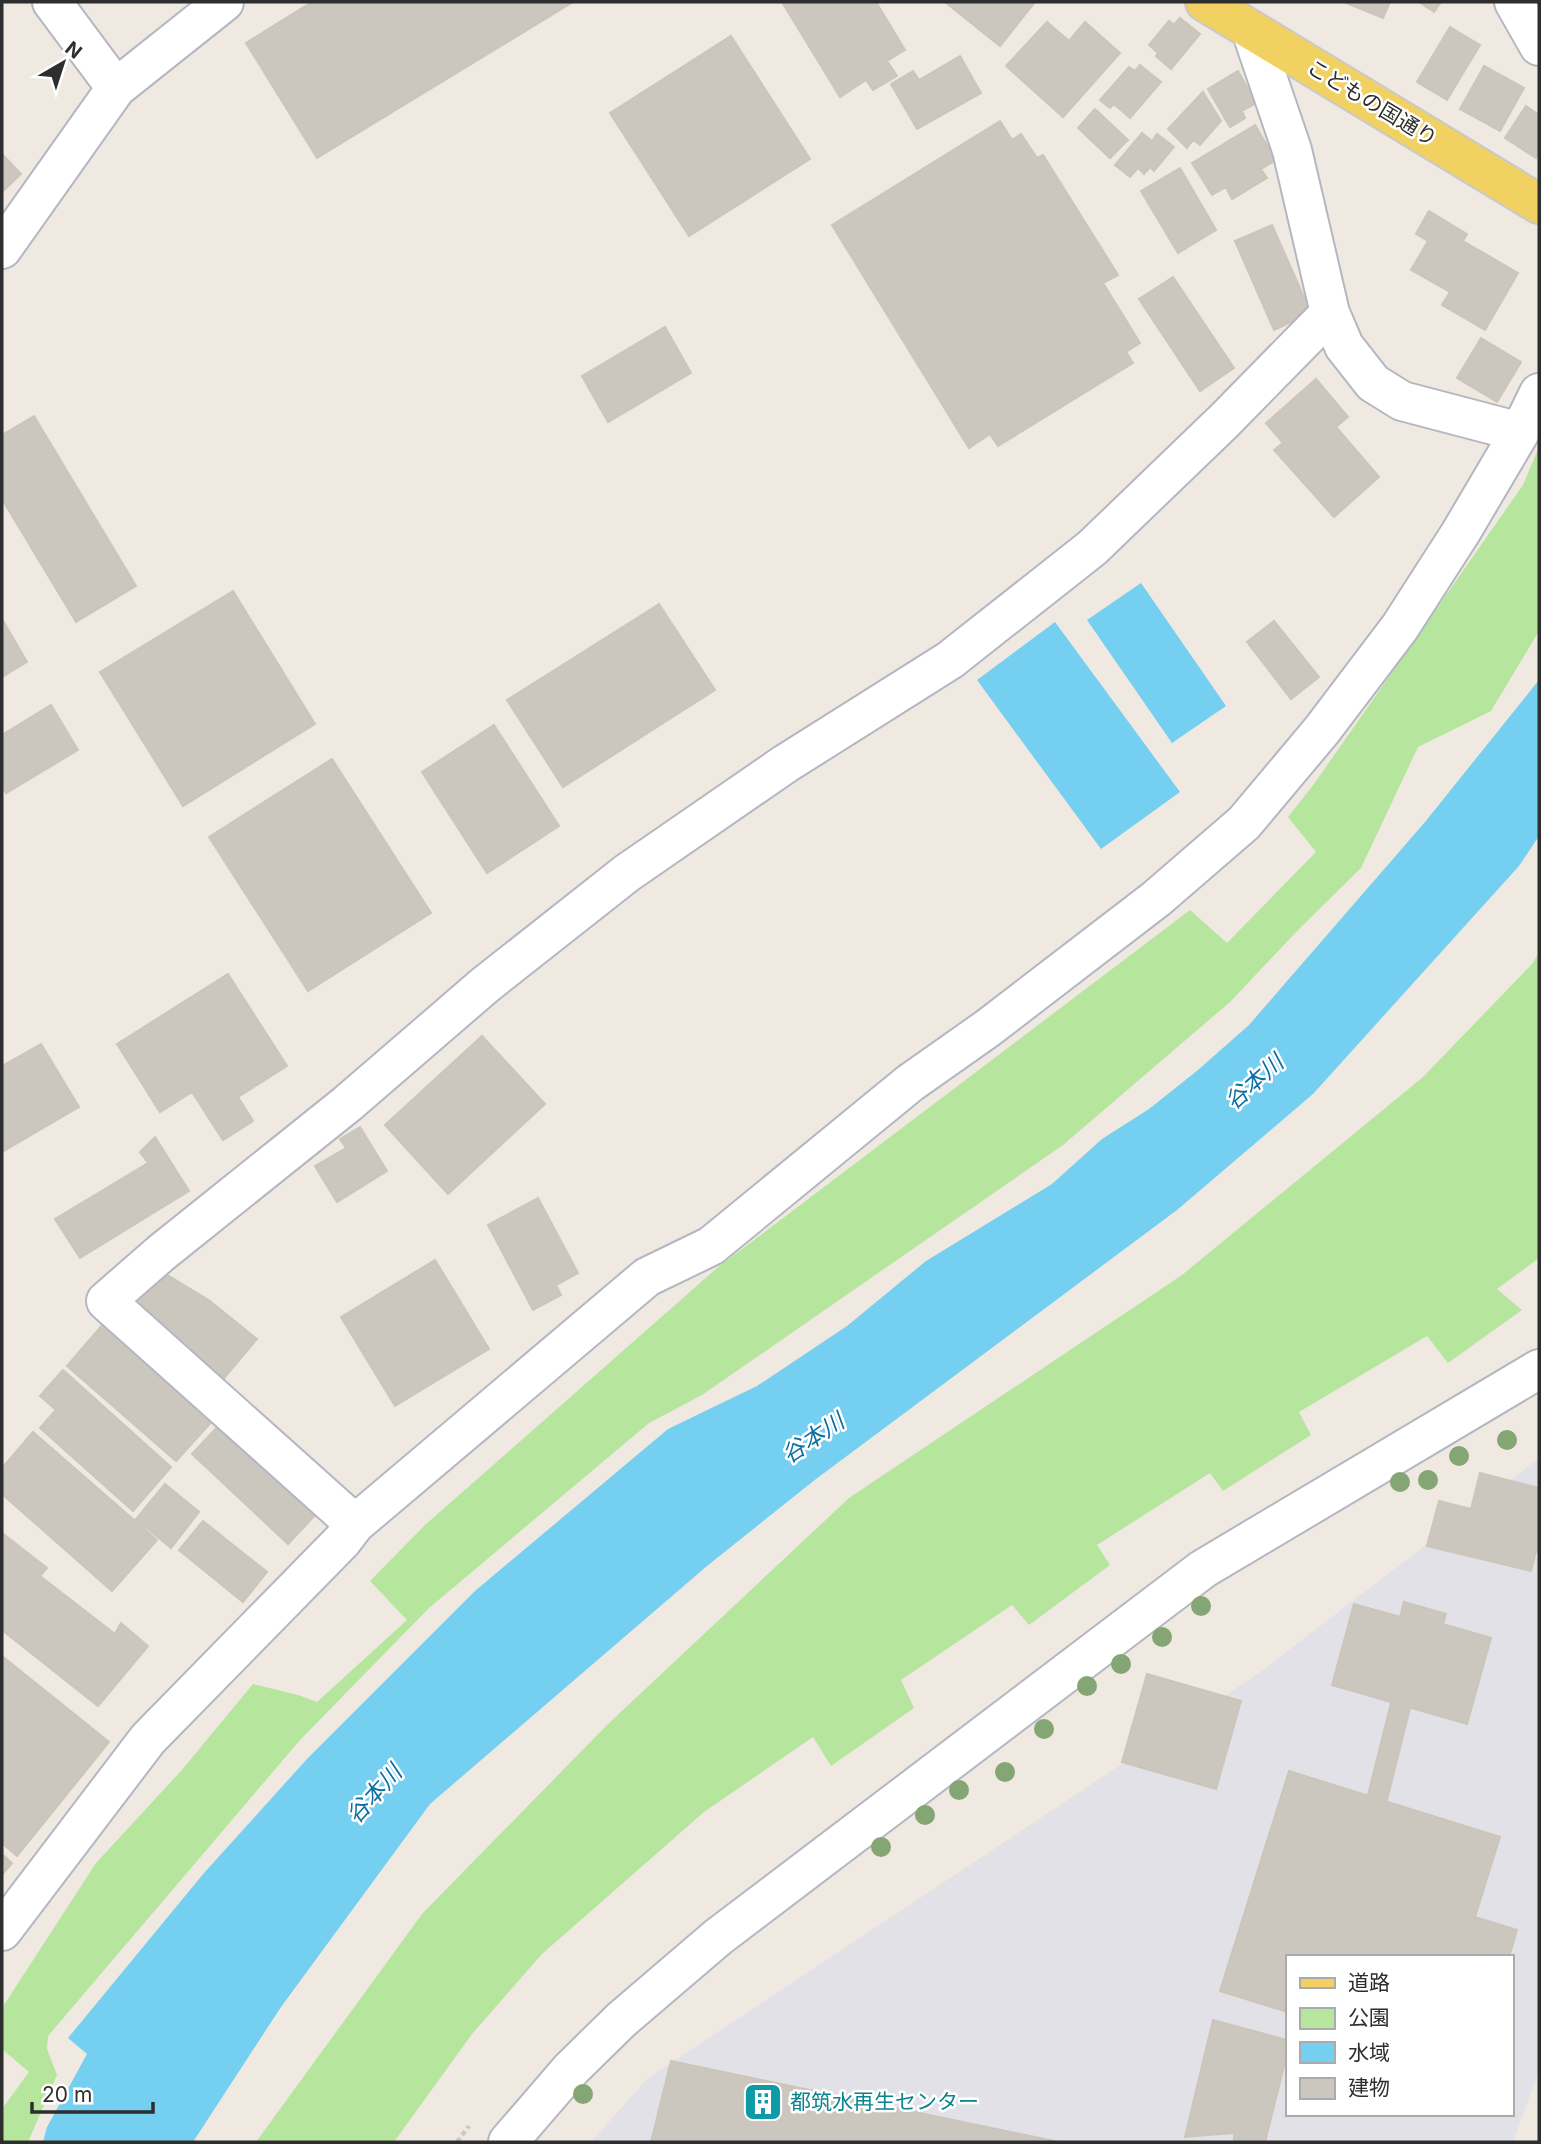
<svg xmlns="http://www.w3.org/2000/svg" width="1541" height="2144" font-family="Inter,'Noto Sans JP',sans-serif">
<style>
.industrial{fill:#e3e1e8;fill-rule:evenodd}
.green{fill:#b6e59e}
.water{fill:#75cff0}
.building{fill:#cbc7bf;stroke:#cbc5ba;stroke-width:2}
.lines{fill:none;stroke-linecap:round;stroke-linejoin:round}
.minor-casing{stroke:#b4b7c1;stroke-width:42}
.major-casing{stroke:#c9c9c9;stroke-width:42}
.path{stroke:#c9c9c9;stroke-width:4.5;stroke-dasharray:5 3.5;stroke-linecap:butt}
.minor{stroke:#fff;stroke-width:38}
.major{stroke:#f2d163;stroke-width:38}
.tree{fill:#84a574}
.labels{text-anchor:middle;stroke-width:5;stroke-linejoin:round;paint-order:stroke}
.street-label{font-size:21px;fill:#2e2e2e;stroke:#fff}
.culture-label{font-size:21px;fill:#0d838f;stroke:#fff;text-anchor:start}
.water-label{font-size:23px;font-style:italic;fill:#0d6fa3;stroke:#fff}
</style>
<rect width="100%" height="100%" fill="#efe9e1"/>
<path class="industrial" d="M1539,1458V2070L1513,2142H591L647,2079L1259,1673ZM1287,1957H1511V2114H1287Z"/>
<path class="green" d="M1539,447V631L1491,711L1418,747L1361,868L1298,930L1230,1002L1063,1145L702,1395L649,1423L429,1608L300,1740L48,2036L47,2049L57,2075L28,2142H2V2109L29,2072L2,2049V2008L96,1863L181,1771L253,1684L298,1695L317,1702L407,1620L370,1581L425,1525L717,1268L1190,910L1227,943L1316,852L1288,817L1314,784L1523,485Z
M1539,953V1258L1497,1289L1522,1310L1448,1363L1427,1336L1299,1412L1311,1435L1223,1491L1210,1473L1097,1545L1110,1565L1029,1625L1012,1605L901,1680L914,1708L831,1766L813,1737L704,1812L542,1954L472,2034L394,2142H256L422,1914L608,1724L849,1498L1182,1275L1423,1077L1532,964Z"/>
<path class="water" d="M1141,583L1226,706L1172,743L1087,620Z
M1055,622L1180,792L1101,849L977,680Z
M1539,680V836L1519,866L1313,1094L1177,1210L816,1479L707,1566L430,1804L281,2007L193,2142H43L47,2127L87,2054L68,2038L204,1873L307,1759L475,1591L668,1429L757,1386L847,1326L926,1261L1052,1184L1102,1139L1149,1109L1198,1070L1249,1025L1425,822Z"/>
<path class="building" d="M312,2H573L317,158L246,43Z
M782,2H876L905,50L887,61L897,76L873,90L866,80L840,97Z
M945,2H1035L1000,46Z
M1344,2H1390L1383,18Z
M1419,2H1441L1434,12Z
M1180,18L1200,34L1171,69L1156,56L1158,53L1149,45L1169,21L1174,25Z
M1047,22L1069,41L1085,22L1120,53L1063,117L1006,66Z
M1450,27L1480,45L1447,100L1417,82Z
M731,36L810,159L689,236L610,113Z
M960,56L981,93L917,129L891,84L913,71L919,80Z
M1140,65L1161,82L1130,118L1114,104L1110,108L1100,100L1129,67L1135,71Z
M1484,66L1524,88L1500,131L1460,109Z
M1238,71L1256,103L1242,111L1245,118L1230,127L1208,89Z
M1203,92L1221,121L1200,145L1193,140L1187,148L1168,129Z
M1526,106L1539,115V152L1536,158L1505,138Z
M1095,109L1128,140L1110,158L1078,128Z
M1000,121L1012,140L1021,134L1037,158L1043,155L1118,275L1103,283L1140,343L1126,352L1133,363L998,446L990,434L969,448L832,225Z
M1255,125L1276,160L1261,169L1267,178L1232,199L1226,187L1212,195L1192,163Z
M1142,133L1152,141L1157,134L1174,147L1154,171L1150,167L1144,174L1138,168L1130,177L1115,165Z
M2,154L21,174L2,192Z
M1180,168L1216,230L1178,253L1141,191Z
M1429,211L1467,234L1463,241L1518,273L1485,330L1442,305L1450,292L1411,270L1428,241L1416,234Z
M1272,225L1311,313L1274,330L1235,241Z
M1173,277L1234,368L1200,391L1139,299Z
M665,327L691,373L608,422L582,376Z
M1481,338L1521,362L1497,402L1457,378Z
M1316,379L1348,417L1336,427L1379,477L1334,517L1274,450L1283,443L1266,423Z
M34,416L136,586L76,622L2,499V435Z
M233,591L315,724L183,806L100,672Z
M659,604L715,690L563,787L507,700Z
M2,619L27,662L2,677Z
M1274,621L1319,677L1291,699L1247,642Z
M51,705L78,750L6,793L2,786V735Z
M494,725L559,826L487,873L422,772Z
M332,759L431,913L308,991L209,837Z
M228,974L287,1066L238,1097L253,1121L223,1140L192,1092L160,1112L117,1044Z
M482,1036L545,1104L448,1194L385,1125Z
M41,1044L79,1107L2,1152V1066Z
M360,1127L387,1171L337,1202L315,1166L346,1148L340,1139Z
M155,1137L189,1191L80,1258L55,1219L148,1163L140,1152Z
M538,1198L578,1273L556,1285L561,1295L533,1310L488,1225Z
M435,1260L489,1349L395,1406L341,1317Z
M156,1268L210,1301L257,1339L219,1384L126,1302Z
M105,1322L215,1418L176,1461L67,1366Z
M63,1370L171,1467L133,1511L40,1428L56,1410L40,1396Z
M223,1421L319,1511L288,1544L192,1454Z
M33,1432L157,1540L112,1591L2,1494V1468Z
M1480,1473L1539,1488V1552L1536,1551L1531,1571L1427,1546L1439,1501L1471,1509Z
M165,1484L199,1512L171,1548L136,1519Z
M203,1521L267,1572L243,1602L179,1550Z
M2,1533L47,1568L40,1576L115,1634L121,1623L148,1646L98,1706L2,1630Z
M1404,1602L1446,1614L1443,1624L1491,1638L1467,1724L1332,1685L1354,1604L1400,1617Z
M2,1656L109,1742L17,1856L2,1843Z
M1147,1674L1241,1701L1216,1789L1122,1762Z
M1391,1703L1410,1708L1387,1800L1368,1795Z
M1289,1771L1500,1837L1475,1917L1517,1930L1509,1957H1490L1476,1952L1474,1957H1287V2012L1220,1991Z
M2,1854L12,1863L2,1875Z
M1213,2020L1287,2040V2054L1265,2142H1234V2133L1185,2137Z
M671,2061L1059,2142H651Z"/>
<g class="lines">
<g class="minor-casing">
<path id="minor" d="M52,2L116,88
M1514,2L1539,46
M1251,30L1292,150L1330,313L1344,346L1373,383L1402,401L1520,432
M2,249L116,88L224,2
M355,1524L106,1301L161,1253L347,1104L485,985L627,873L785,764L950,660L1092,548L1224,421L1330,313
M2,1931L148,1739L342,1541L355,1524L647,1277L711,1246L910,1083L988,1028L1156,899L1244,823L1322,730L1400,627L1461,532L1520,432L1539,393
M508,2142L571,2069L621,2020L718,1937L1203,1569L1539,1369"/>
</g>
<g class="major-casing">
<path id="major" d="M1205,2L1539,204"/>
</g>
<path class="path" d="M457,2142L469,2126"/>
<use href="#minor" class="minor"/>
<use href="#major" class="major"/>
</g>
<g class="tree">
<circle cx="1507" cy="1440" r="10"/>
<circle cx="1459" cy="1456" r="10"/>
<circle cx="1428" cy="1480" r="10"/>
<circle cx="1400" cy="1482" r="10"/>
<circle cx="1201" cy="1606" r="10"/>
<circle cx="1162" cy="1637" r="10"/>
<circle cx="1121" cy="1664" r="10"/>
<circle cx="1087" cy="1686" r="10"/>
<circle cx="1044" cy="1729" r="10"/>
<circle cx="1005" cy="1772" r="10"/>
<circle cx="959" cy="1790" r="10"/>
<circle cx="925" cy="1815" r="10"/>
<circle cx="881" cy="1847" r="10"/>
<circle cx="583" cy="2094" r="10"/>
</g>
<defs>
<g id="building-square" transform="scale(2.0125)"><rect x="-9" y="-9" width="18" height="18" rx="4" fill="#0f9aa8" stroke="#fff"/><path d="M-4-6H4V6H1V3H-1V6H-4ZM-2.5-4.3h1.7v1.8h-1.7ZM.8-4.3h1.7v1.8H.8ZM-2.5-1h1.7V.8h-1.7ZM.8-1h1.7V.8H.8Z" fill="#fff"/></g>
</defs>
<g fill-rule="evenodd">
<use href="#building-square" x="763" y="2102"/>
</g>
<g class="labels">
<g class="street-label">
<text transform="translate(1372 103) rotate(31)" y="7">こどもの国通り</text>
</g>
<g class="culture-label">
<text x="790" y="2109">都筑水再生センター</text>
</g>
<g class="water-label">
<text transform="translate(1254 1082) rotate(-42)" y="8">谷本川</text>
<text transform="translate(813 1438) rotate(-34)" y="8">谷本川</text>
<text transform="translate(374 1794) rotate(-48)" y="8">谷本川</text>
</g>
</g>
<rect width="1541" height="2144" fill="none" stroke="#2e2e2e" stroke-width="7"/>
<rect x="1286" y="1955" width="228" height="161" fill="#ffffff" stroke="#ababab" stroke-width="2"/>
<rect x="1300" y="1978" width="35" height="10" fill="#f2d163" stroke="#ababab" stroke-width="2"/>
<text x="1348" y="1990" font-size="21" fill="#2e2e2e">道路</text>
<rect x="1300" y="2008" width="35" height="21" fill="#b6e59e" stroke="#ababab" stroke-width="2"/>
<text x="1348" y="2025" font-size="21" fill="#2e2e2e">公園</text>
<rect x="1300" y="2042" width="35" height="21" fill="#75cff0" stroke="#ababab" stroke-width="2"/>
<text x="1348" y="2060" font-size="21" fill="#2e2e2e">水域</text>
<rect x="1300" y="2078" width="35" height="21" fill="#cbc7bf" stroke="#ababab" stroke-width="2"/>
<text x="1348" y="2095" font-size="21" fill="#2e2e2e">建物</text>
<g transform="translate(63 63) rotate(39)" stroke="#ffffff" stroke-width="5" paint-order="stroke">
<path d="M0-5L12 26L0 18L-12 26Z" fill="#2e2e2e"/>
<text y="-10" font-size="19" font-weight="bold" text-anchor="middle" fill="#2e2e2e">N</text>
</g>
<path d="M32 2102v10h121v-10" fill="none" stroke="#2e2e2e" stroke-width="3.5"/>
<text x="42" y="2102" font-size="21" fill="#2e2e2e" stroke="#ffffff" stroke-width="5" paint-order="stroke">20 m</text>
</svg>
